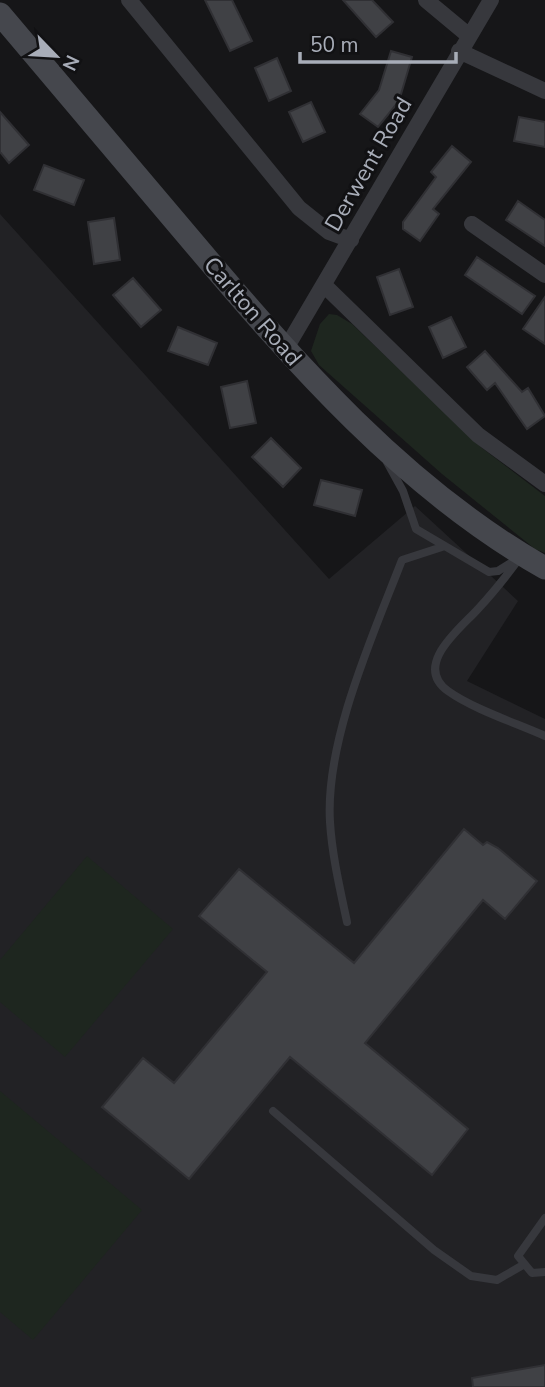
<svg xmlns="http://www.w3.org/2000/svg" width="545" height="1387" font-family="'Nunito Sans',sans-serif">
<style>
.built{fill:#222225}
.green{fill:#1e261f}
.building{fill:#404145;stroke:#303034;stroke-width:2}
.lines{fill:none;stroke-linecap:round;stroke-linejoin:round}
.service{stroke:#37383d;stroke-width:8}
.minor{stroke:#37383d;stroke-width:16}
.secondary{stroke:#45474d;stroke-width:23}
.labels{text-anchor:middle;stroke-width:6;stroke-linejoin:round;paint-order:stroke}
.street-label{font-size:23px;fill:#a8adb8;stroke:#111113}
</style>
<rect width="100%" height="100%" fill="#161618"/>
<path class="built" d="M0,214L329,579L415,506L518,601L467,681L545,719V1387H0Z"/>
<path class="green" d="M329,314L337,315L352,324L482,448L545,496V553L535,549L442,474L319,365L311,351L320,324Z
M87,856L173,929L65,1057L0,1002V960Z
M0,1091L142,1210L33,1340L0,1312Z"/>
<path class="building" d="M205,0H232L252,41L230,51Z
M343,0H372L393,22L376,37Z
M391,51L412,57L399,101L378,127L360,114L379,90Z
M277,58L291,91L269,101L255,68Z
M311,102L325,132L303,142L289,112Z
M0,112L29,145L9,163L0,152Z
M519,117L545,122V147L514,141Z
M452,146L471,162L433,209L439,214L420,241L403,229V222L436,177L431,172Z
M44,165L84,180L74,205L34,190Z
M518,201L545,220V246L506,220Z
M114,218L120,260L94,264L88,222Z
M477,257L535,296L522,314L465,275Z
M399,269L413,307L390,315L377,277Z
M133,278L161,310L141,327L113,295Z
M545,297V344L523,329Z
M451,317L466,347L443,358L429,327Z
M178,327L217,343L208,365L168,351Z
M485,351L522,392L528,388L545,416L527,429L495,383L487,390L467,367Z
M247,381L256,423L230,428L221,387Z
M271,438L301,468L283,487L252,457Z
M321,480L362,490L355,516L314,505Z
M464,829L483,845L487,842L498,848L537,881L505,919L483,900L365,1043L468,1129L432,1175L290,1057L189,1179L102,1107L143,1058L174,1083L267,972L199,916L239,869L354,963Z
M545,1365V1387H473L472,1378Z"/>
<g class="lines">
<path class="service" d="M387,462L403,491L416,529L489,572L498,571L517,559
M522,555C508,574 494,592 478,609C461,628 412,665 448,691C473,709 516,723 545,736
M347,922C340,889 332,855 330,822C325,741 373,635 402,560L445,546
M273,1111L434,1250L471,1276L497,1280L523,1265
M545,1218L518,1256L532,1273L545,1272"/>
<path class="minor" d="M129,0L299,208L329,232L351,240
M426,0L468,35
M459,51L545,91
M472,224L545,275
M324,285L478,435L545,484
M285,350L491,0"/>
<path class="secondary" d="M0,14C64,90 128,165 192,241C295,363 405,489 545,568"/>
</g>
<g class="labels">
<g class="street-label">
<text transform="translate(368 164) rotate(-60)" y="8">Derwent Road</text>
<text transform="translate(253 311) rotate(49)" y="8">Carlton Road</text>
</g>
</g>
<g transform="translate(56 56) rotate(115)" stroke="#111113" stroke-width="5" paint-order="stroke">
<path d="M0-5L12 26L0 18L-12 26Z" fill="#a8adb8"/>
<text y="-10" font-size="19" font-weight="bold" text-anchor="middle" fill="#a8adb8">N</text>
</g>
<path d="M300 52v10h156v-10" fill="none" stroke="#a8adb8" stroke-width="3.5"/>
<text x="310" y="52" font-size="21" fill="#a8adb8" stroke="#111113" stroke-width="5" paint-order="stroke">50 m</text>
</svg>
